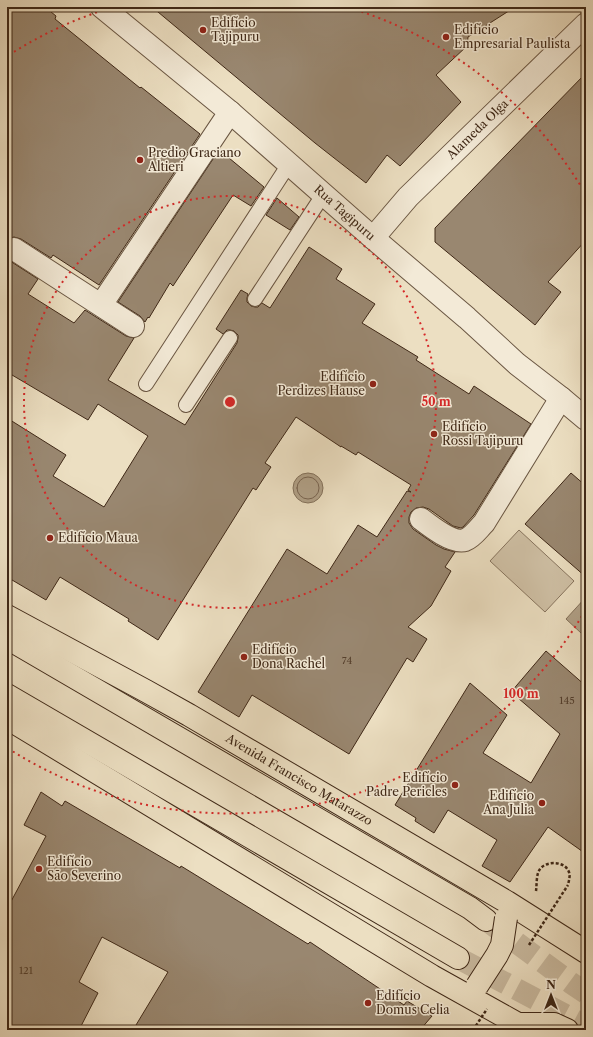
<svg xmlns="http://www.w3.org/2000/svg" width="593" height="1037" font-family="'Libre Caslon Text',serif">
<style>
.green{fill:#cfc0a5;stroke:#87745e}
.water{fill:#b1a188;stroke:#83715b}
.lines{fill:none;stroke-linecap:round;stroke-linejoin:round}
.shore{stroke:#786450;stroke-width:1}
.building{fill:#998770;stroke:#3f2817}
.primary-tunnel{stroke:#c9baa0;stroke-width:22;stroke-dasharray:22 11;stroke-linecap:butt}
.service-casing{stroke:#6a5642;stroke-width:16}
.minor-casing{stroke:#6a5642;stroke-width:24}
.tertiary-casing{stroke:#6a5642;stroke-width:24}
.primary-casing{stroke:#3f2817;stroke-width:24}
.trunk-casing{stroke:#3f2817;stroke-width:24}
.path{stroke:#3f2817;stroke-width:2.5;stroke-dasharray:3 2;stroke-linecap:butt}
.service{stroke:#f3ead7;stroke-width:14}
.minor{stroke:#f3ead7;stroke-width:22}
.tertiary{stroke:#f3ead7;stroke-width:22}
.primary{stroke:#ecdfc2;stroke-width:22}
.trunk{stroke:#ecdfc2;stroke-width:22}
.primary-bridge-casing{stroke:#3f2817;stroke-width:24;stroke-linecap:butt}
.path-bridge{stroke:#3f2817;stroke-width:2.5;stroke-dasharray:3 2;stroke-linecap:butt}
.primary-bridge{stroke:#ecdfc2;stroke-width:22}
.ring{fill:none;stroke:#d62828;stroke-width:2;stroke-dasharray:2 4}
.poi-dot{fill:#8f2418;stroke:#f3ead7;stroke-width:1.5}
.labels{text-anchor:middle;stroke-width:3;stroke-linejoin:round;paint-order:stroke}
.number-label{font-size:10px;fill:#56402d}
.poi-label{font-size:12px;fill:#3f2817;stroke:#f3ead7;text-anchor:start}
.street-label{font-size:12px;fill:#3f2817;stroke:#f3ead7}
.centre{fill:#d62828;stroke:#f3ead7;stroke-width:2}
.ring-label{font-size:12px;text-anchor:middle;font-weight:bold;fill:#d62828;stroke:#f3ead7;stroke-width:3;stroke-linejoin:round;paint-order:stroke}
</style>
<rect width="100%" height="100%" fill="#ecdfc2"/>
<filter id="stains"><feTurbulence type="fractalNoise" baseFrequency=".005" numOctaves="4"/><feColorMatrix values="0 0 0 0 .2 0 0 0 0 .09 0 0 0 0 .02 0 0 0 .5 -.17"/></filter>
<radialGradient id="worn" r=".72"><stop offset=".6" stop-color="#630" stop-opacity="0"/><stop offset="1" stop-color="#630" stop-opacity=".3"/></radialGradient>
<path class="green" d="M519,530L574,581L545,612L490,561Z"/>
<path class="water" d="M293 488a15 15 0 1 1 30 0a15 15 0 1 1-30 0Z
M586,597V628L581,633L566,619Z"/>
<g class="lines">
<path class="shore" d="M297 488a11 11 0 1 1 22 0a11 11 0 1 1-22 0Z"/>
</g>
<path class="building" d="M7,7H45L56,16L55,19L140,88L141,87L200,134L99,285L53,255L51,258L21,239L14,237L7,239Z
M152,7H515L468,37L467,46L436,75L461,102L400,166L387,155L366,183L315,143Z
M586,73V240L548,282L561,292L535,325L435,242V228Z
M217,153H223L264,187L251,206L233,195L173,286L170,283L149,318L148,317L145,322L140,316L118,302Z
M277,198L299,217L290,230L266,215Z
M309,247L342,269L336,279L375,304L362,323L418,357L416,360L469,394L474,386L531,424L474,515L463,527L461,528L453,526L443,519L429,509L423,507L416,508L411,512L409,517V523L413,529L436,545L444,549L455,552L445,567L451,571L431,606L408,627L427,639L413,662L407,658L349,754L252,695L239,717L198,692L287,549L327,574L358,525L377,537L407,491L411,492L408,490L411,485L358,452L356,455L341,446V447L296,417L265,463L271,467L256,490L253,488L158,640L128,621L129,619L60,577L46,600L7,577V418L66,455L53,476L104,507L148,436L98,404L88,420L7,372V259L38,279L28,294L74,323L85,310L126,336L134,338L108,380L185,425L237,343L238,338V335L234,331L230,330H227L223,334L216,329L241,290L248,294L247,298V302L251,306L255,307H258L262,303L270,308Z
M571,473L586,486V577L525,524Z
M546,651L586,686V854L548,827L510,882L482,866L497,840L448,810L434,833L415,821L416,818L395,805L470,683L507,715L483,753L531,783L560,734L511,692Z
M41,792L62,806L65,801L180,868L181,866L308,944L310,942L404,1005L407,1001L432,1016L420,1030H133L168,972L102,937L79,982L98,993L79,1030H7V909L46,836L24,825Z"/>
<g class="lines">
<path class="primary-tunnel" d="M490,923L571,983L586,993
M458,958L586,1026"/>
<g class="service-casing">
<path id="service" d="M255,299L323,195
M146,384L289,164
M186,405L230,338"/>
</g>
<g class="minor-casing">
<path id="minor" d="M14,249L133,326
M101,305L230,112
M421,519C430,526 453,544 465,540C473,537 478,529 484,523L561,398"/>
</g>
<g class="tertiary-casing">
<g id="tertiary">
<path id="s1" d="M102,7L230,112L373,238L467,318L517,364L561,398L586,419"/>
<path id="s2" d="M373,238L408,197L586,24"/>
</g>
</g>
<g class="primary-casing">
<g id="primary">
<path id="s3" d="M7,616L146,691L189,715L507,902L586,952"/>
<path d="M7,638L470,908L486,920"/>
<path d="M7,695L458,958"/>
<path d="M7,718L432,976L518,1024"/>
</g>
</g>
<g class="trunk-casing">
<path id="trunk" d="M518,1024H554L567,1030"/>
</g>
<path class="path" d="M536,891C537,884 536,874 540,869C546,861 563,861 568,870C571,875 569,880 568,885"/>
<use href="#service" class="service"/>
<use href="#minor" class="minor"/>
<use href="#tertiary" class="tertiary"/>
<use href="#primary" class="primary"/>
<use href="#trunk" class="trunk"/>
<g class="primary-bridge-casing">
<path id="primary-bridge" d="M477,986L497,955L502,945L506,918"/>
</g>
<path class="path-bridge" d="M529,945L568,885
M473,1030L487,1009"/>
<use href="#primary-bridge" class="primary-bridge"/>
</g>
<g class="ring">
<circle cx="230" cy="402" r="206"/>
<path d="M585 611A412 412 0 0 1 9 749M9 55A412 412 0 0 1 110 8M350 8A412 412 0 0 1 585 193"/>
</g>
<g class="poi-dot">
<circle cx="203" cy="30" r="4"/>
<circle cx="446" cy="37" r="4"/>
<circle cx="140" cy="160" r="4"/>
<circle cx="373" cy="384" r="4"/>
<circle cx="434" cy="434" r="4"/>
<circle cx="50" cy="538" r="4"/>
<circle cx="244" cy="657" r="4"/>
<circle cx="455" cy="785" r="4"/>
<circle cx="542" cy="803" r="4"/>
<circle cx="39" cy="869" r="4"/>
<circle cx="368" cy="1003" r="4"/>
</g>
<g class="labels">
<g class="number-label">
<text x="347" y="664">74</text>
<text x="567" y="704">145</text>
<text x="26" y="974">121</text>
</g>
<g class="poi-label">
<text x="211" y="27">Edifício<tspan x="211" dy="14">Tajipuru</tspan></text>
<text x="454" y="34">Edifício<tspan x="454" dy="14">Empresarial Paulista</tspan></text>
<text x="148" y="157">Predio Graciano<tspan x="148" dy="14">Altieri</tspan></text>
<text x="365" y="381" text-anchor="end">Edifício<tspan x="365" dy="14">Perdizes Hause</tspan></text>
<text x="442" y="431">Edifício<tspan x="442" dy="14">Rossi Tajipuru</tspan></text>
<text x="58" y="542">Edifício Maua</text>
<text x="252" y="654">Edifício<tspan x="252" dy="14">Dona Rachel</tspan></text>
<text x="447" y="782" text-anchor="end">Edifício<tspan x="447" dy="14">Padre Pericles</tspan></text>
<text x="534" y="800" text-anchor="end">Edifício<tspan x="534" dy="14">Ana Julia</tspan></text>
<text x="47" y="866">Edifício<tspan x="47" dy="14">São Severino</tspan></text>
<text x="376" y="1000">Edifício<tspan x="376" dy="14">Domus Celia</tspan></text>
</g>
<g class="street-label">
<text dy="4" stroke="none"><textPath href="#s2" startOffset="151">Alameda Olga</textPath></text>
<text dy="4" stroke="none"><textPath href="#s1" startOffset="318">Rua Tagipuru</textPath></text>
<text dy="4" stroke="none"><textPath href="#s3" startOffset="335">Avenida Francisco Matarazzo</textPath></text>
</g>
</g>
<circle cx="230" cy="402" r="6" class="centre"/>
<g class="ring-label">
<text x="436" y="406">50 m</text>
<text x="521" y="698">100 m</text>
</g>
<rect width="593" height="1037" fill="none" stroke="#ecdfc2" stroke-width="24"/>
<rect x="8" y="8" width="577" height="1021" fill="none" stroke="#3f2817" stroke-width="2"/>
<rect x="12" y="12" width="569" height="1013" fill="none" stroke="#3f2817"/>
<g transform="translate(551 995)" stroke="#f3ead7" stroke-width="3" paint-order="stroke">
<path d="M0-3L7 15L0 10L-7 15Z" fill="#3f2817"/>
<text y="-6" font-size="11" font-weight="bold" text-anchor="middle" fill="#3f2817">N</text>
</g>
<rect width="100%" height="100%" filter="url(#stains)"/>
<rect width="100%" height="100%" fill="url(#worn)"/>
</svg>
